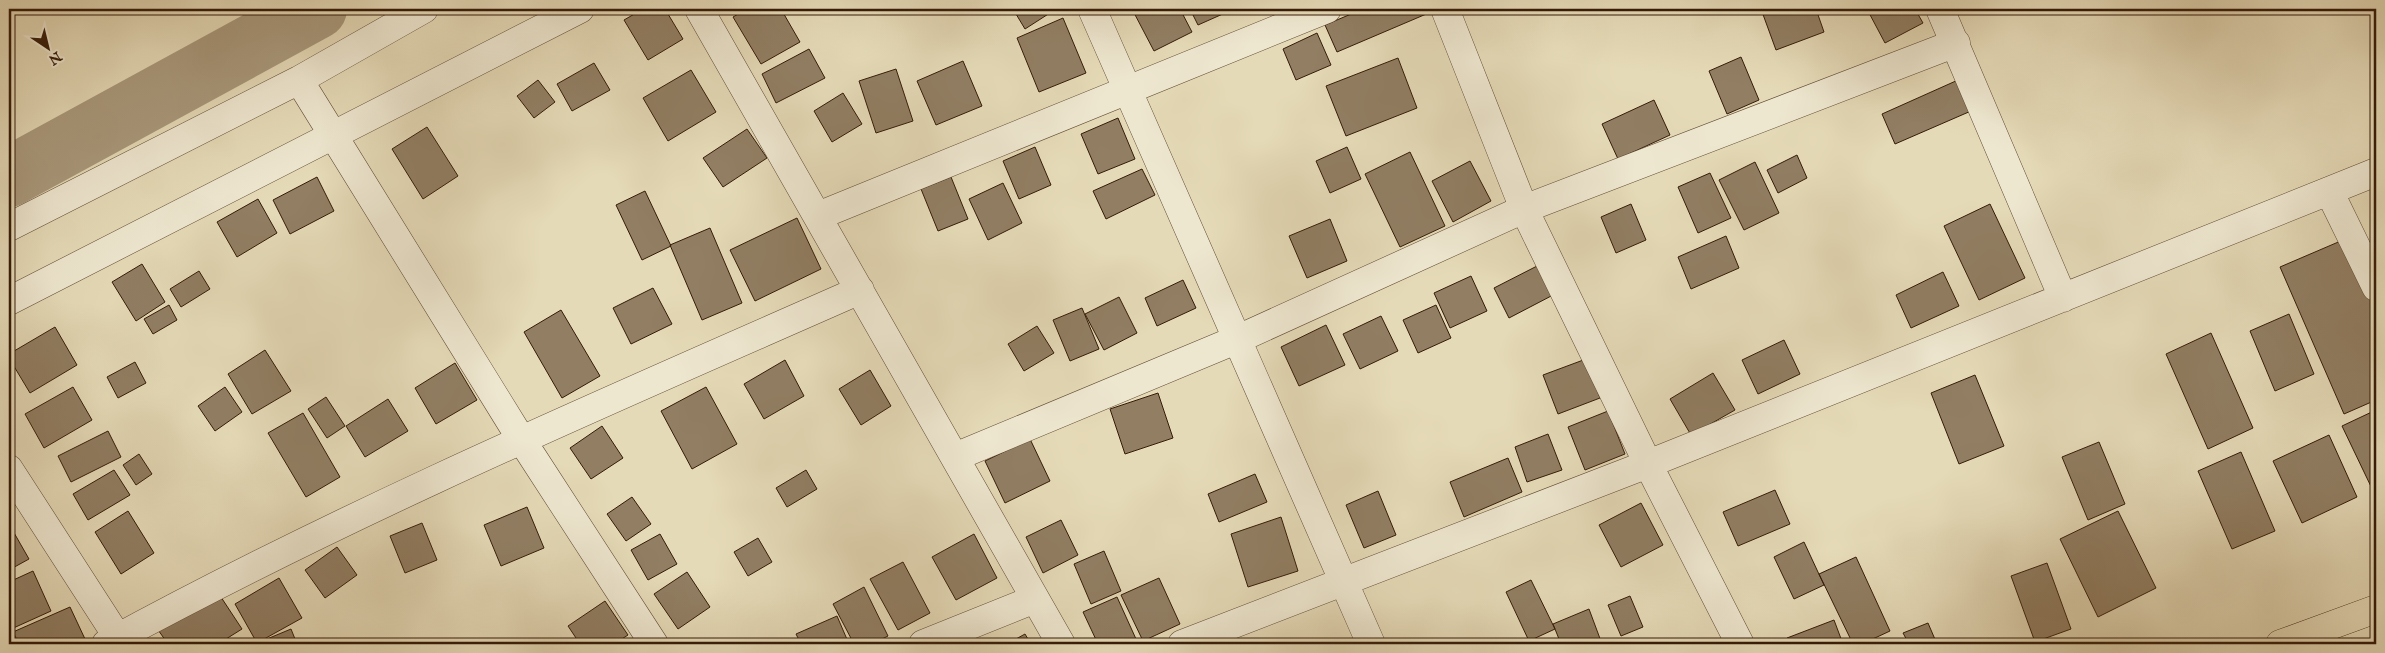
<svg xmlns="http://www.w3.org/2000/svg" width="2385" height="653" font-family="'IM FELL English',serif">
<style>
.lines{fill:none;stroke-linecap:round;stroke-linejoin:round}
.river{stroke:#a9997c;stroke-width:60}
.building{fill:#917e63;stroke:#351b08}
.minor-casing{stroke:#614b34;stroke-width:29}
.trunk-casing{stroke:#351b08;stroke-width:29}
.minor{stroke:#eee7d0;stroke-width:28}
.trunk{stroke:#e5dab7;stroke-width:28}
</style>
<rect width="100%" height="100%" fill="#e5dab7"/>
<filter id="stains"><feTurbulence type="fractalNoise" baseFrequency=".004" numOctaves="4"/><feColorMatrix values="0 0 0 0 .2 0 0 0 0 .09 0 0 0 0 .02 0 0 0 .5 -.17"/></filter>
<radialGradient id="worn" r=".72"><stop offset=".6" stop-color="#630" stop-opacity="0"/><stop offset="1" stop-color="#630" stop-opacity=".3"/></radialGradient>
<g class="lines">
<path class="river" d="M9,177L317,9"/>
</g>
<path class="building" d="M643,9H665L683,39L648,60L624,20Z
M747,9H781L800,42L761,64L733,17Z
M1013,9H1051L1053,11L1025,29Z
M1132,9H1180L1192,32L1154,51Z
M1190,9H1223L1225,13L1198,25Z
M1363,9H1430L1431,12L1337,52L1325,25Z
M1761,9H1816L1824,32L1776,50Z
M1873,9H1915L1923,23L1885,43L1868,11Z
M1063,18L1086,73L1039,92L1017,38Z
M1317,33L1331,65L1296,80L1283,49Z
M809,49L825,78L776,103L762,74Z
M1741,57L1759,100L1727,114L1709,71Z
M1398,58L1417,108L1346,136L1326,86Z
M963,61L982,106L936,125L917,81Z
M594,63L610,90L572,111L557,84Z
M896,69L913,121L876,133L859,81Z
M691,70L716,112L668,141L643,98Z
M538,80L555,102L534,118L517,96Z
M1958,80L1971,111L1895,144L1882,114Z
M843,93L862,124L832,142L814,111Z
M1654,100L1670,135L1618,159L1602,124Z
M1118,118L1135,159L1098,174L1081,134Z
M427,127L458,176L423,199L392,149Z
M747,129L767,158L723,187L703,158Z
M1035,147L1051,185L1019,199L1003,161Z
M1347,147L1361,179L1330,193L1316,161Z
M1410,152L1445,226L1400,247L1365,174Z
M1797,155L1807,178L1778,193L1767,170Z
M1470,161L1491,201L1453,222L1432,181Z
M1755,162L1779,213L1744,230L1719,180Z
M1142,169L1155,195L1106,219L1093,191Z
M1710,173L1731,218L1698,233L1678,187Z
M317,177L334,211L290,234L273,200Z
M951,177L968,219L938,231L921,189Z
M1003,183L1022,223L988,240L969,199Z
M645,191L671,246L642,260L616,205Z
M258,199L277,233L237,257L217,222Z
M1631,204L1646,240L1616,253L1601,217Z
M1990,204L2025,278L1979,300L1944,226Z
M797,218L821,269L755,301L730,250Z
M1330,219L1347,261L1307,278L1289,236Z
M710,228L742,303L702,320L670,245Z
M1726,236L1739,268L1691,289L1678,257Z
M2350,237L2376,297V400L2344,414L2280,267Z
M142,264L165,302L136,321L112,282Z
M1541,264L1555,294L1509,318L1494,288Z
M199,271L210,289L181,307L170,289Z
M1943,272L1959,306L1911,328L1896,295Z
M1471,276L1487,311L1450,328L1434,293Z
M1183,280L1196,308L1157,326L1145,298Z
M653,288L672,324L631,344L613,308Z
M1119,297L1137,333L1104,350L1085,314Z
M169,305L177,320L153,334L144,319Z
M1436,305L1451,338L1418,353L1403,320Z
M1082,308L1099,349L1070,361L1053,320Z
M561,310L600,376L562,398L524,332Z
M2289,314L2314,374L2275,391L2250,331Z
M1381,316L1398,351L1360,369L1343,334Z
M1326,325L1345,365L1299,386L1281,347Z
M1037,326L1054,353L1024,371L1008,344Z
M55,327L77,365L30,393L9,358V354Z
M2211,333L2253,428L2208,449L2166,354Z
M1784,340L1800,374L1758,394L1742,360Z
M265,350L291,391L252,414L228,374Z
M1586,359L1600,398L1558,414L1543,375Z
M785,360L804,396L764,419L744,384Z
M135,362L146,383L118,398L107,377Z
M455,363L477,400L436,424L415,388Z
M870,370L891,406L861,425L839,389Z
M1713,373L1735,410L1691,435L1670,399Z
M1975,375L2004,446L1959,464L1931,393Z
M73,387L92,420L44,448L25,414Z
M225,387L242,412L215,431L198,406Z
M706,387L737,444L692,469L661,411Z
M1158,393L1173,438L1125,454L1110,409Z
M326,397L345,426L327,438L308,409Z
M388,399L408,431L365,457L346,426Z
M2376,410V497L2342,426Z
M1608,411L1625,454L1585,470L1568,427Z
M303,413L340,477L306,497L268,433Z
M602,426L623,458L591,479L570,448Z
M108,431L121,457L71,482L58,456Z
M1548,434L1562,470L1527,482L1515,447Z
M2329,435L2357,497L2302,523L2273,461Z
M1030,439L1050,481L1005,503L985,461Z
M2099,442L2125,504L2088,520L2062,457Z
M2241,452L2275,531L2232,549L2198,471Z
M139,454L152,474L136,485L123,465Z
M1508,458L1522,492L1464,517L1450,482Z
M114,470L130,495L88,520L73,494Z
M806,470L817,489L787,507L776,488Z
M1255,474L1267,502L1219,522L1208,494Z
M1775,490L1790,524L1738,546L1723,512Z
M1378,491L1396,535L1364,548L1346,505Z
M632,497L651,524L626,541L607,514Z
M1641,503L1663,545L1621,567L1599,525Z
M527,507L544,548L501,566L484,525Z
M128,511L154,553L121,574L95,532Z
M2118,511L2156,588L2098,617L2060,539Z
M1281,517L1298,571L1248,587L1231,534Z
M1061,520L1078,555L1043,573L1026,537Z
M422,523L437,560L405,573L390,536Z
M9,524L29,559L9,570Z
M660,534L677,564L648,580L631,550Z
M974,534L997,578L956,600L932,557Z
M758,538L772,562L748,576L734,552Z
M1804,542L1824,585L1794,599L1774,557Z
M337,547L357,575L325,598L305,570Z
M1104,551L1121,591L1091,604L1074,564Z
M1856,557L1890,631L1862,644H1853L1819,574Z
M903,562L930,613L898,630L870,579Z
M2047,563L2071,629L2035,642L2011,576Z
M33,571L51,611L9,630V582Z
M687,572L710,607L678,629L654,594Z
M279,578L302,618L257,643L235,604Z
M1159,578L1180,624L1143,641L1121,595Z
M1531,580L1555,629L1529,641L1506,592Z
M864,587L888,636L872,644H854L833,604Z
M215,588L242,629L218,644H168L156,627Z
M1630,596L1643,627L1621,636L1608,605Z
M1117,597L1136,639L1126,644H1098L1083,612Z
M605,601L628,635L614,644H580L568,626Z
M70,607L85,639L74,644H19L13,632Z
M1589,609L1602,644H1561L1553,624Z
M837,616L849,644H801L796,634Z
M1834,620L1843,644H1789L1787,638Z
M1928,623L1937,644H1909L1903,633Z
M291,629L297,644H255Z
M1025,634L1031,644H1007Z"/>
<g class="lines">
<g class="minor-casing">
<path id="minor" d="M699,9L1061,644
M1092,9L1371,644
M1445,9L1524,209L1648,464L1740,644
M1940,9L2063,298
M299,80L521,439L654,644
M2329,191L2376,287
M818,216L1327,9
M9,227L299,80L424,9
M9,301L580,9
M955,457L1238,339L1524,209L1956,43
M9,469L122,644
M106,644C350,511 606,402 860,290
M923,644L1035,599
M1182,644L1648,464L2376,172"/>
</g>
<g class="trunk-casing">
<path id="trunk" d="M2280,644L2376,609"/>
</g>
<use href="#minor" class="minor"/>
<use href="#trunk" class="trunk"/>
</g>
<rect width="2385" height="653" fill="none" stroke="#e5dab7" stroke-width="30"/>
<rect x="10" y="10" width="2365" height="633" fill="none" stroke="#351b08" stroke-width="2.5"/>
<rect x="15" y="15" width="2355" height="623" fill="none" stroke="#351b08"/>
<g transform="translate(48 48) rotate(145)" stroke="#eee7d0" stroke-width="4" paint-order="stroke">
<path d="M0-4L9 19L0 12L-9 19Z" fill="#351b08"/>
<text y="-8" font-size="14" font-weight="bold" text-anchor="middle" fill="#351b08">N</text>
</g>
<rect width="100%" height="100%" filter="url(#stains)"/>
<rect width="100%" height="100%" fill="url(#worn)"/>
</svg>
